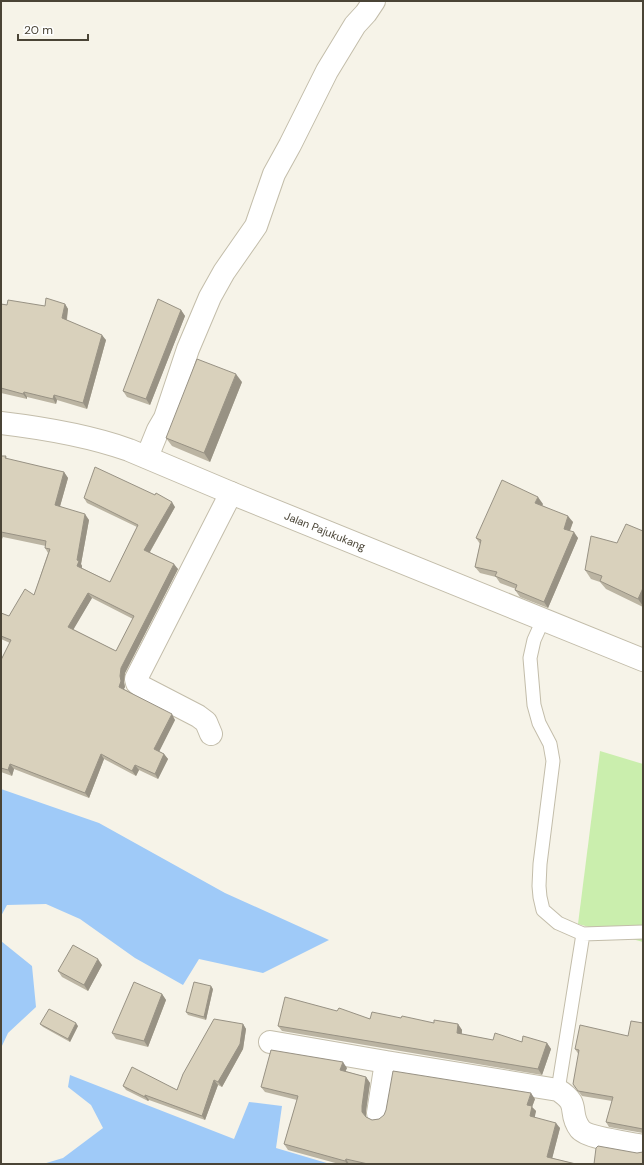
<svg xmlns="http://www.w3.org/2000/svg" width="644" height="1165" font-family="'DM Sans',sans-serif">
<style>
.green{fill:#caeead}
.water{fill:#9fcaf8}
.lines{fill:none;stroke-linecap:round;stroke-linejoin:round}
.service-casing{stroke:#c3bdaa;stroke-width:15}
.minor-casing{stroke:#c3bdaa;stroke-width:24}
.tertiary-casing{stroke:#c3bdaa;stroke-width:24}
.service{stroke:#fff;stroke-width:13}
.minor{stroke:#fff;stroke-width:22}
.tertiary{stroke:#fff;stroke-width:22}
.wall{fill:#bbb4a2;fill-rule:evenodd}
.shaded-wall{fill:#989284}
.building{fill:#d9d1bc;stroke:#989284;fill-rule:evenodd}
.labels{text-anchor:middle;stroke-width:4;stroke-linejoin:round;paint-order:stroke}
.street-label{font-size:11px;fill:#4a4436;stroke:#fff}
</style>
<rect width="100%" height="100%" fill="#f6f3e8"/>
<path class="green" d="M600,751L643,764V942L578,924Z"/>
<path class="water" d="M1,789L99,823L225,893L329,940L263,973L199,959L183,985L135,958L80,919L46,904L7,905L1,916Z
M1,941L32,966L36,1007L8,1033L1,1048Z
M70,1075L234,1139L249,1102L282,1106L276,1148L330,1164H43L63,1158L103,1128L91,1105L68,1087Z"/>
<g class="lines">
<g class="service-casing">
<path id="service" d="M543,620L534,640L530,658L534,705L539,723L550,744L553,761L540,864L539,886L540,897L543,910L558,923L583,934L643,932
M558,1090L583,934"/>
</g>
<g class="minor-casing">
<path id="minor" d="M147,457L158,430L165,418L188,349L210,297L224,272L256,226L274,174L290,145L327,71L355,25L366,13L374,1
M211,734L206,722L198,716L142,687L137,683L136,679L231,493
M270,1042L386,1062
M378,1113L386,1062L558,1090C582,1105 567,1112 580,1129C587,1138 630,1143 643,1146"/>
</g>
<g class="tertiary-casing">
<path id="tertiary" d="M1,423C43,428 90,436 129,450L231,493L643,660"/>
</g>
<use href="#service" class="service"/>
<use href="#minor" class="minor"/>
<use href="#tertiary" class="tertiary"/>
</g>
<path class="wall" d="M1,304L7,305L45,306L65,304L68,309L67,320L106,340L87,409L57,400L56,404L27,397V399L1,393Z
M181,310L185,316L150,405L127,397L123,391Z
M242,382L210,462L172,446L166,438Z
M1,456H6L7,459L64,472L68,478L60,506L89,520L81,564L82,566V568L110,582L137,527L87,503L84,498L175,507L150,552L178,569L125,673L124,682L125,687L124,689L175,720L159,751L164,754L168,759L158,779L139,770L136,776L104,759L89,798L14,769L12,776L1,772V660L10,643L1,639V613L9,616L34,595L48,553L45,548L46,546L3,537L2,539H1ZM92,598L133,619L116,651L73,629Z
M543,504L542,505L573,522L570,531L578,538L548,608L520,597L515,590L516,589L500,583L496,577L480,573L475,567L480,544L476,538Z
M643,531V607L606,589L600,582L591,579L585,570L617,543Z
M102,965L88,991L62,977L58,971Z
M213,989L206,1020L188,1015L186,1012Z
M162,994L166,1000L148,1047L116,1039L112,1033Z
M337,1011L370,1019L401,1018L434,1023L458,1024L462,1030V1034L493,1040L547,1043L551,1049L542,1075L282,1031L278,1026Z
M643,1023V1133L609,1127L606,1122L612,1101L582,1096L573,1084L579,1055L575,1049L628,1036Z
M40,1024L78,1026L70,1042L43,1027Z
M243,1024L246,1029L243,1049L222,1087L218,1085L205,1120L149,1100L148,1101L126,1090L123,1086L177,1090Z
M347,1068L345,1071L366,1077L370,1083L366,1111V1117L372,1120L535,1099L532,1107L536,1111L534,1117L560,1128L552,1158L576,1164H339L288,1150L284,1144L297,1100L265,1092L261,1087Z"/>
<path class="shaded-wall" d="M65,304L68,309L66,323L62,318Z
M181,310L185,316L150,405L146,399Z
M102,335L106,340L87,409L83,403Z
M236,374L242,382L210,462L204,453Z
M24,392L27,397V399L23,394Z
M54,395L57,400L56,404L53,399Z
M64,472L68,478L59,510L55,505Z
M538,497L543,504L540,510L535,503Z
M172,502L175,507L148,555L144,550Z
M85,514L89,520L81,564L82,566L81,571L77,566V560Z
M568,516L573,522L568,535L564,529Z
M574,532L578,538L548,608L544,602Z
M174,564L178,569L125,673L124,682L125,687L122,692L119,687L121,668Z
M643,588V606L638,599Z
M88,593L92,598L72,632L68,627Z
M172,714L175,720L158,754L154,749Z
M101,754L104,759L89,798L85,793Z
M164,754L168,759L158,779L155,774Z
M10,764L14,769L12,776L8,770Z
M135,765L139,770L136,776L132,771Z
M98,959L102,965L88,991L84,985Z
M211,986L213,989L206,1020L204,1017Z
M162,994L166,1000L148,1047L144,1041Z
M76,1023L78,1026L70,1042L68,1039Z
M243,1024L246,1029L243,1049L222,1087L218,1082Z
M458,1024L462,1030L461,1039L457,1033Z
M547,1043L551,1049L542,1075L538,1069Z
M343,1062L347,1068L344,1075L340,1070Z
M366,1077L370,1083L366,1111V1117L362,1112V1106Z
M214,1080L218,1085L205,1120L202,1116Z
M531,1093L535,1099L532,1107L536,1111L534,1121L530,1116L527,1105Z
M145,1095L149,1100L148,1101L145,1097Z
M556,1123L560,1128L551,1163L547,1157Z
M346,1159L349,1164H347L345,1161Z"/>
<path class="building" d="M46,298L65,304L62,318L102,335L83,403L54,395L53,399L24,392L23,394L1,388V304L7,305L8,300L45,306Z
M158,299L181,310L146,399L123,391Z
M197,359L236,374L204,453L166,438Z
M1,456H6L5,458L64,472L55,505L85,514L77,560L79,561L77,566L110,582L138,525L84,498L95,467L155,495L156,493L172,502L144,550L174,564L121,668L120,676L121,681L119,687L172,714L154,749L164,754L155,774L135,765L132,771L101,754L85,793L10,764L8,770L1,768V660L11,640L1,636V613L9,616L25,589L34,595L50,549L45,548L46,541L1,532ZM88,593L134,616L116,651L68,627Z
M502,480L538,497L535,503L568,516L564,529L574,532L544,602L515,590L517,585L495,576L497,572L475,567L481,540L476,538Z
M626,524L643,531V588L638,599L600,581L602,576L585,570L591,536L617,543Z
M73,945L98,959L84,985L58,971Z
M134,982L162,994L144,1041L112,1033Z
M194,982L211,986L204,1017L186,1012Z
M285,997L337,1011L339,1008L370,1019L372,1012L401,1018L402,1016L434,1023V1020L458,1024L457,1033L493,1040L495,1033L522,1042L523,1036L547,1043L538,1069L278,1026Z
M49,1009L76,1023L68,1039L40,1024Z
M214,1019L243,1024L240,1044L218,1082L214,1080L202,1116L145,1095V1097L123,1086L132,1067L177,1090L183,1074Z
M631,1021L643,1023V1129L606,1122L613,1097L578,1091L573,1084L579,1050L575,1049L580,1025L628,1036Z
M271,1050L343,1062L340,1070L366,1077L362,1106V1112L366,1117L372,1120L379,1119L384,1115L386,1110L393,1071L531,1093L527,1105L532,1106L530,1116L556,1123L547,1157L576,1164H368L346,1159L345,1161L284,1144L298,1096L261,1087Z
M598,1146L637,1153L643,1152V1164H594L596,1148Z"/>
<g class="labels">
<g class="street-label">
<text transform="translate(325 531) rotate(22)" y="4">Jalan Pajukukang</text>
</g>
</g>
<rect width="644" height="1165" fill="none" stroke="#4a4436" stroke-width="4"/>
<path d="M18 34v6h70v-6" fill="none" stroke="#4a4436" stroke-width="2"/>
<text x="24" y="34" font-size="12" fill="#4a4436" stroke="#ffffff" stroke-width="3" paint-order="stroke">20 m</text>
</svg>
